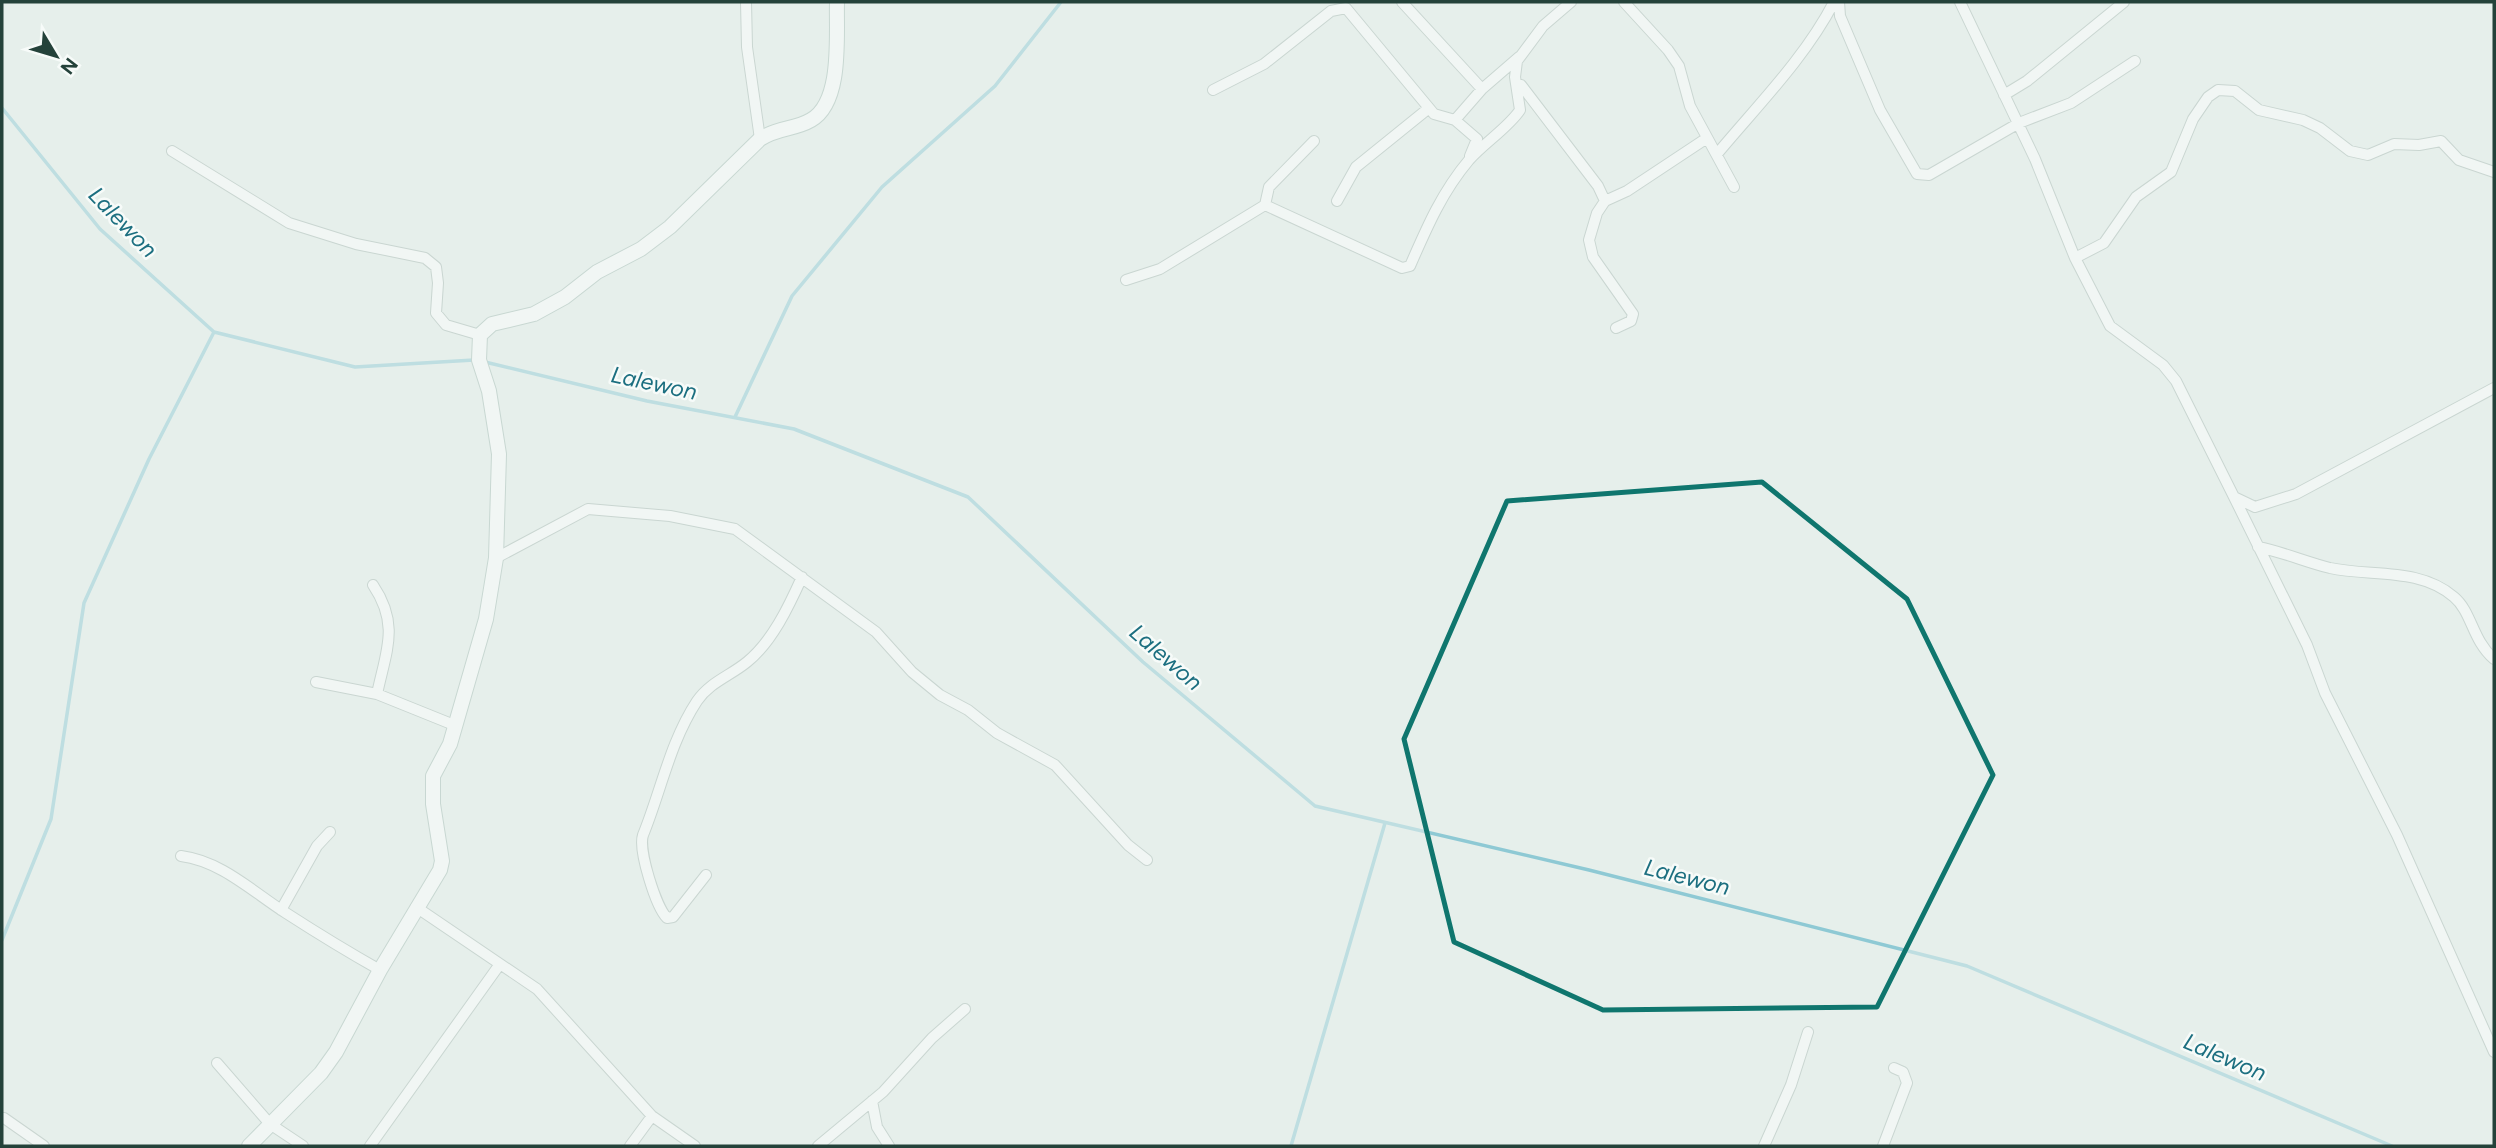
<svg xmlns="http://www.w3.org/2000/svg" width="2496" height="1148" font-family="Figtree,sans-serif">
<style>
.lines{fill:none;stroke-linecap:round;stroke-linejoin:round}
.stream{stroke:#8ec9d4;stroke-width:3.5}
.street-casing{stroke:#a8b8b2;stroke-width:12}
.secondary-casing{stroke:#a4bbb3;stroke-width:16}
.street{stroke:#fff;stroke-width:10}
.secondary{stroke:#fff;stroke-width:14}
.marked{fill:none;stroke:#0f766e;stroke-width:5;stroke-linejoin:round}
.labels{text-anchor:middle;stroke-width:5;stroke-linejoin:round;paint-order:stroke}
.water-label{font-size:23px;font-style:italic;fill:#1c6f80;stroke:#f7fbf9}
</style>
<rect width="100%" height="100%" fill="#e6efeb"/>
<g class="lines">
<path class="stream" d="M2,108L100,229L214,332L355,367L474,360
M485,362L647,401L794,429L968,497L1143,662L1315,806L1589,870L1967,966L2392,1146
M735,417L792,296L882,187L995,86L1061,2
M2,940L51,819L84,603L149,459L214,332
M1291,1146L1385,823"/>
<g class="street-casing">
<path id="street" d="M746,2L747,47L760,139
M1402,2L1482,89L1519,57
M1624,2L1668,50L1679,66L1690,106L1734,187
M1839,2L1840,16L1880,110L1917,174L1929,175L2019,123L2071,103L2135,61
M1960,2L2035,159L2075,258L2110,326L2163,365L2176,381L2234,497L2255,507L2296,494L2494,388
M1521,85L1598,186L1605,201
M1213,90L1264,64L1331,11L1346,8L1434,114L1455,120L1477,139L1470,156
M2004,95L2027,81L2124,2
M1455,120L1482,89
M1314,141L1269,187L1265,205L1402,268L1410,266C1427,227 1442,192 1469,160C1484,143 1509,127 1520,110L1515,77L1517,61L1543,26L1571,2
M172,151L289,223L356,244L425,258L436,267L438,283L436,313L446,325L480,335
M1717,154C1757,106 1805,58 1834,2
M1337,201L1356,167L1429,108
M2075,258L2104,243L2136,197L2171,172L2193,119L2208,97L2218,90L2235,91L2259,110L2303,120L2320,128L2350,151L2368,155L2394,144L2419,145L2441,141L2459,160L2494,172
M1126,280L1160,269L1265,205
M1616,328L1631,321L1633,314L1593,257L1589,240L1597,213L1605,201L1627,191L1707,138
M2234,497L2307,645L2325,693L2397,835L2494,1052
M2258,547C2283,552 2306,562 2330,568C2371,577 2419,567 2454,597C2472,612 2472,640 2494,659
M496,558L588,509L670,516L735,529L876,632L912,672L940,695L968,710L997,733L1055,765L1128,845L1147,860
M373,585C400,625 386,651 377,694
M316,682L377,694L454,725
M181,856C221,861 253,892 286,913C317,933 348,952 380,970
M706,875L673,917L667,918C656,907 638,850 643,835C661,791 670,742 697,701C710,682 730,676 747,662C772,642 789,606 802,577
M416,907L537,989L652,1116L695,1146
M281,910L317,846L330,832
M217,1063L270,1124L303,1146
M872,1101L877,1127L889,1146
M4,1118L44,1146
M370,1146L500,964
M630,1146L652,1116
M818,1146L883,1092L932,1038L965,1009
M1764,1146L1791,1085L1808,1032
M1883,1146L1907,1083L1903,1072L1894,1068"/>
</g>
<g class="secondary-casing">
<path id="secondary" d="M249,1146L321,1073L336,1052L380,970L440,870L442,861L433,804V776L450,744L486,619L496,558L499,454L489,391L479,360L480,335L492,324L534,314L565,297L597,272L641,249L670,227L760,139C778,127 794,130 811,120C843,102 836,34 837,2"/>
</g>
<use href="#street" class="street"/>
<use href="#secondary" class="secondary"/>
</g>
<path d="M0 0H2496V1148H0ZM1762,482L1907,599L1993,775L1877,1007L1603,1010L1454,942L1404,739L1507,501Z" fill="#e6efeb" fill-opacity=".55" fill-rule="evenodd"/>
<path class="marked" d="M1762,482L1907,599L1993,775L1877,1007L1603,1010L1454,942L1404,739L1507,501Z"/>
<g class="labels">
<g class="water-label">
<text transform="translate(123 222) rotate(46)" y="8">Lalewon</text>
<text transform="translate(654 383) rotate(12)" y="8">Lalewon</text>
<text transform="translate(1166 657) rotate(41)" y="8">Lalewon</text>
<text transform="translate(1687 877) rotate(14)" y="8">Lalewon</text>
<text transform="translate(2225 1057) rotate(23)" y="8">Lalewon</text>
</g>
</g>
<rect width="2496" height="1148" fill="none" stroke="#24423a" stroke-width="7"/>
<g transform="translate(56 56) rotate(128)" stroke="#f7fbf9" stroke-width="5" paint-order="stroke">
<path d="M0-5L12 26L0 18L-12 26Z" fill="#24423a"/>
<text y="-10" font-size="19" font-weight="bold" text-anchor="middle" fill="#24423a">N</text>
</g>
</svg>
